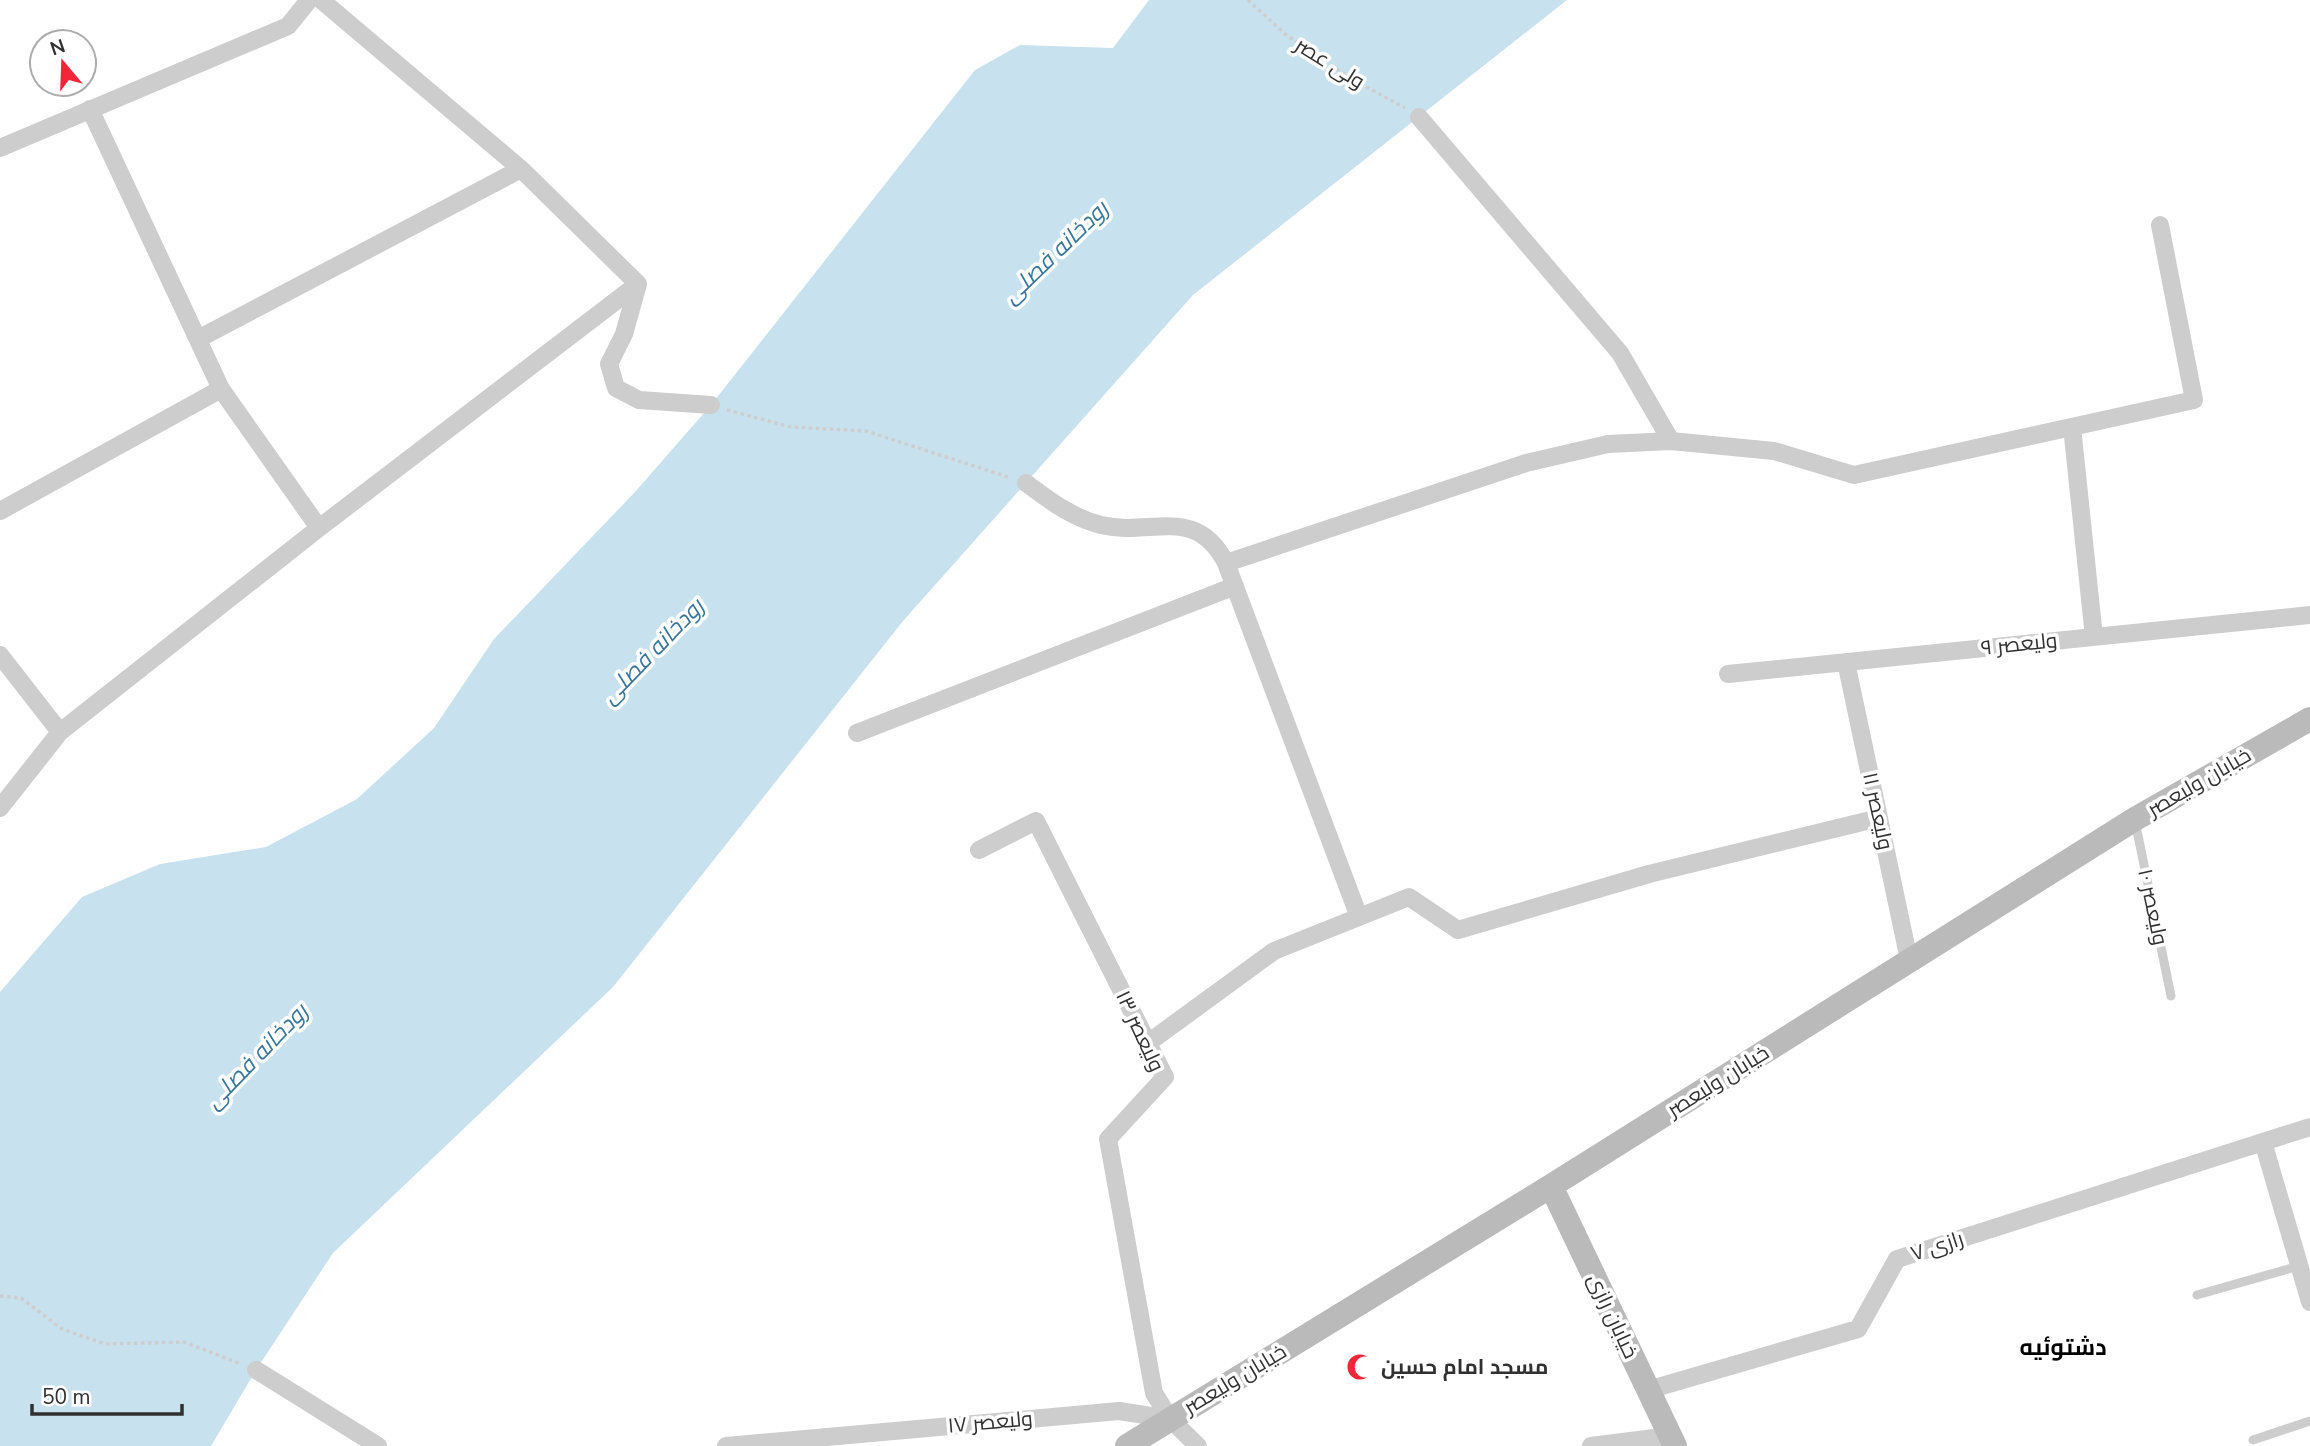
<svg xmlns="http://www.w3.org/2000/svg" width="2310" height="1446" font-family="'Nunito Sans',Cairo,sans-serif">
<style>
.water{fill:#c8e1ef}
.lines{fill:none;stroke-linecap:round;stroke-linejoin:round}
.path{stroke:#cdcdcd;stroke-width:3.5;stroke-dasharray:3.5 3.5;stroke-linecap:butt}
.lane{stroke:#cdcdcd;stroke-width:9}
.street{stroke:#cdcdcd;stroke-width:18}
.secondary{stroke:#bababa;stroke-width:24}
.labels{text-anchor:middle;stroke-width:7;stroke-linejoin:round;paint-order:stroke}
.street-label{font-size:21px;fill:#303030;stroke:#fff}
.poi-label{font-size:21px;font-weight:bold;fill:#303030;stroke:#fff;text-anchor:start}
.water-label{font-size:23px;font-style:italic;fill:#36759a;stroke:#fff}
.neighbourhood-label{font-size:23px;font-weight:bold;fill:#000;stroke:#fff}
</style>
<rect width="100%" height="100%" fill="#fff"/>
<path class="water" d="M1149,0H1567L1193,295L903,621L613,987L333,1253L256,1370L211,1446H0V992L82,897L160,864L266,847L357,799L434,728L494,639L635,492L711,405L975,70L1020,45L1113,48Z"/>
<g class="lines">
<path class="path" d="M1248,0L1285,34L1350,78L1405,108
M727,410L791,427L866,431L1011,478
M0,1296L21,1298L62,1329L105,1344L184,1342L241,1364"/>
<path class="lane" d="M2135,821L2171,996
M2197,1295L2299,1266
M2253,1440L2310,1421"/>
<path class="street" d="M321,0L521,169L638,284L624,334L609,364L616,388L639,400L711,405
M90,109L221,389L319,528
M1419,117L1620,353L1671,441
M0,148L288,26L309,0
M198,339L521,169
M2072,427L2094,637
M1026,483C1049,500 1072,518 1101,525C1152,537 1195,504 1226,563L1359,917
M0,511L221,389
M1226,563L1526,463L1608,444L1671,441L1774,451L1854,475L2194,400L2160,225
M0,655L60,732
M1846,662L1909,960
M1728,674L2310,615
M857,733L1235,586
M0,808L60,732L319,528L638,284
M979,850L1036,821L1165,1077L1108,1139L1154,1393L1170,1419L1198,1446
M1148,1043L1274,951L1409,897L1458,930L1649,874L1879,818
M2263,1142L2310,1302
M256,1370L378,1446
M1648,1390L1858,1329L1897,1259L2310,1127
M726,1446L1119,1411L1170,1419
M1591,1446L1670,1436"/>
<path class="secondary" d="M1551,1186L1675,1446
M1127,1446L1551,1186L2135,819L2310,719"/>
</g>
<defs>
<g id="mosque-bare" transform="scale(2.1)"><path d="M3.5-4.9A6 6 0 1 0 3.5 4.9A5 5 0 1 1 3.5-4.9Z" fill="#f42539" stroke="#fff" stroke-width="2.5" paint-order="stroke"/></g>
</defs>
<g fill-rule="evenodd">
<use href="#mosque-bare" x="1360" y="1367"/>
</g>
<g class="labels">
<g class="street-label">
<text transform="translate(1330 63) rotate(32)" y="7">ولی عصر</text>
<text transform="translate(2019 644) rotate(-6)" y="7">ولیعصر ۹</text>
<text transform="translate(2199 782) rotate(-30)" y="7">خیابان ولیعصر</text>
<text transform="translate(1878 811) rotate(78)" y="7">ولیعصر ۱۱</text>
<text transform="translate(2153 907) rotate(78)" y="7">ولیعصر ۱۰</text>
<text transform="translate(1140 1031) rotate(65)" y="7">ولیعصر ۱۳</text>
<text transform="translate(1718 1081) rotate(-32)" y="7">خیابان ولیعصر</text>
<text transform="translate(1937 1246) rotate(-18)" y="7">رازی ۷</text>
<text transform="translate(1613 1316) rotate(65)" y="7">خیابان رازی</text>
<text transform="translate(1235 1379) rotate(-31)" y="7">خیابان ولیعصر</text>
<text transform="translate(990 1422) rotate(-5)" y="7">ولیعصر ۱۷</text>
</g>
<g class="poi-label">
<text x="1381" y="1374">مسجد امام حسین</text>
</g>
<g class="water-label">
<text transform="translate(1055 252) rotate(-44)" y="8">رودخانه فصلی</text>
<text transform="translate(652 651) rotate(-46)" y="8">رودخانه فصلی</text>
<text transform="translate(256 1056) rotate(-46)" y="8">رودخانه فصلی</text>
</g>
<g class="neighbourhood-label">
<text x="2063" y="1355">دشتوئیه</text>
</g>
</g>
<g transform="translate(63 63) rotate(341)"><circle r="33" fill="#ffffff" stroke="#acacac" stroke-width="2"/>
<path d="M0-5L12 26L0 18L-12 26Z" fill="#f42539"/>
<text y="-10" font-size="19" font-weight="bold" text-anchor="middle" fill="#303030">N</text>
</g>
<path d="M32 1404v10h150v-10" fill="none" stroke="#303030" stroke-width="3.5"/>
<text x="42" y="1404" font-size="21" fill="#303030" stroke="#ffffff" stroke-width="5" paint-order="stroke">50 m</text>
</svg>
